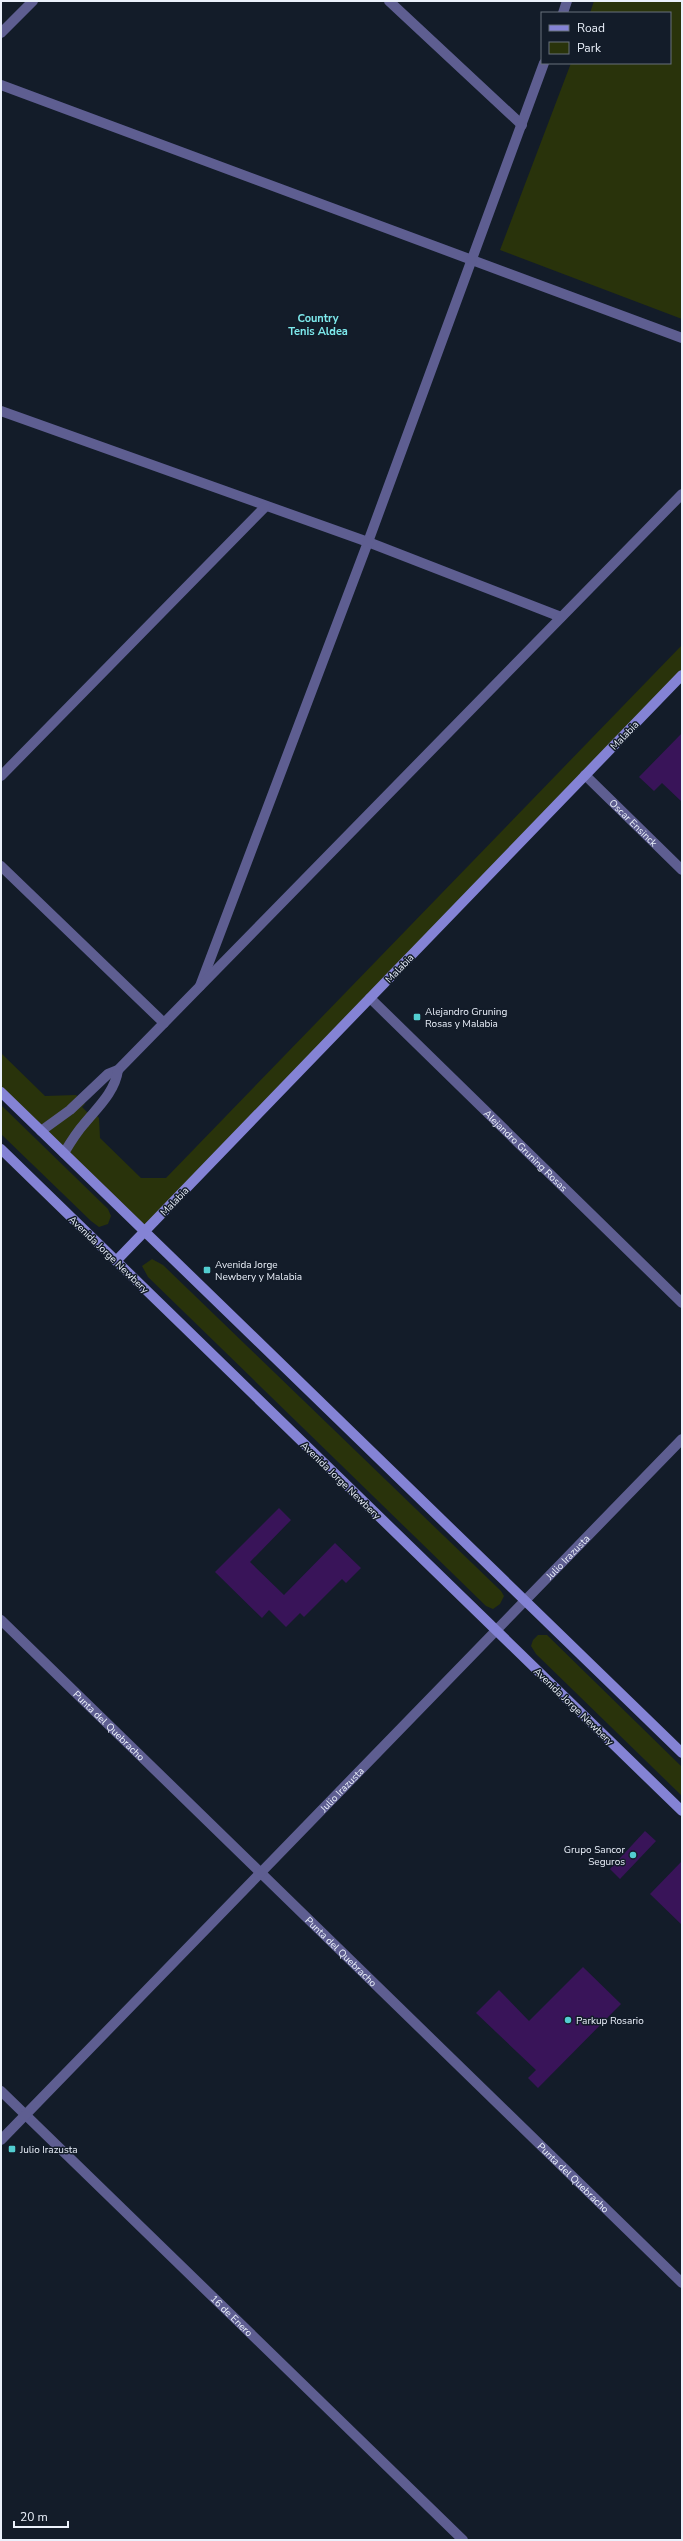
<svg xmlns="http://www.w3.org/2000/svg" width="683" height="2541" font-family="'Nunito Sans',sans-serif">
<style>
.green{fill:#29330b}
.building{fill:#391459}
.lines{fill:none;stroke-linecap:round;stroke-linejoin:round}
.street{stroke:#5e5e91;stroke-width:10}
.secondary{stroke:#8483d5;stroke-width:10}
.poi-dot{fill:#52cdd0;stroke:#131c29;stroke-width:1.5}
.labels{text-anchor:middle;stroke-width:3;stroke-linejoin:round;paint-order:stroke}
.street-label{font-size:10px;fill:#ebf1fb;stroke:#131c29}
.poi-label{font-size:10px;fill:#ebf1fb;stroke:#131c29;text-anchor:start}
.neighbourhood-label{font-size:11px;font-weight:bold;fill:#7eeaed;stroke:#131c29}
</style>
<rect width="100%" height="100%" fill="#131c29"/>
<path class="green" d="M594,1H682V319L500,250L571,63H670V13H590Z
M682,645V675L145,1231L1,1092V1053L45,1096L76,1095L85,1104L82,1107L88,1113L92,1110L99,1118L100,1138L141,1178H166Z
M1,1105L108,1209L111,1216L108,1224L99,1227L91,1221L1,1134Z
M152,1259L163,1265L501,1591L504,1596L500,1604L493,1609L486,1606L148,1277L142,1266Z
M538,1635H547L682,1767V1796L536,1654L531,1646L533,1640Z"/>
<path class="building" d="M682,733V802L662,783L654,791L639,777Z
M279,1508L291,1520L250,1562L284,1595L335,1543L361,1568L346,1583L342,1579L304,1617L300,1613L286,1627L269,1610L262,1618L215,1572Z
M645,1831L656,1841L620,1879L610,1869Z
M682,1861V1925L650,1894Z
M583,1967L621,2004L538,2088L528,2078L536,2070L476,2013L499,1990L529,2021Z"/>
<g class="lines">
<g class="street">
<path d="M389,1L522,125"/>
<path d="M563,13L567,1"/>
<path d="M1,33L33,1"/>
<path d="M1,85L682,338"/>
<path d="M1,411L368,542L561,617"/>
<path id="s1" d="M585,775L682,870"/>
<path d="M1,776L265,507"/>
<path d="M1,866L164,1023"/>
<path d="M200,986L368,542L544,63"/>
<path id="s2" d="M370,998L682,1303"/>
<path d="M41,1131L70,1110L108,1074L118,1070L682,494"/>
<path d="M64,1153C70,1143 76,1133 84,1124C97,1108 115,1092 118,1070"/>
<path id="s3" d="M1,1620L682,2283"/>
<path id="s4" d="M1,2091L463,2540"/>
<path id="s5" d="M1,2140L682,1439"/>
</g>
<path class="secondary" d="M1,1092L682,1753
M1,1149L682,1811
M116,1261L682,675"/>
</g>
<g class="poi-dot">
<rect x="413" y="1013" width="8" height="8" rx="2"/>
<rect x="203" y="1266" width="8" height="8" rx="2"/>
<circle cx="633" cy="1855" r="4"/>
<circle cx="568" cy="2020" r="4"/>
<rect x="8" y="2145" width="8" height="8" rx="2"/>
</g>
<g class="labels">
<g class="street-label">
<text transform="translate(624 735) rotate(-46)" y="4">Malabia</text>
<text dy="4" stroke="none"><textPath href="#s1" startOffset="68">Oscar Ensinck</textPath></text>
<text transform="translate(399 968) rotate(-46)" y="4">Malabia</text>
<text dy="4" stroke="none"><textPath href="#s2" startOffset="218">Alejandro Gruning Rosas</textPath></text>
<text transform="translate(174 1201) rotate(-46)" y="4">Malabia</text>
<text transform="translate(109 1254) rotate(44)" y="4">Avenida Jorge Newbery</text>
<text transform="translate(341 1480) rotate(44)" y="4">Avenida Jorge Newbery</text>
<text dy="4" stroke="none"><textPath href="#s5" startOffset="813">Julio Irazusta</textPath></text>
<text transform="translate(574 1706) rotate(44)" y="4">Avenida Jorge Newbery</text>
<text dy="4" stroke="none"><textPath href="#s3" startOffset="151">Punta del Quebracho</textPath></text>
<text dy="4" stroke="none"><textPath href="#s5" startOffset="489">Julio Irazusta</textPath></text>
<text dy="4" stroke="none"><textPath href="#s3" startOffset="475">Punta del Quebracho</textPath></text>
<text dy="4" stroke="none"><textPath href="#s3" startOffset="799">Punta del Quebracho</textPath></text>
<text dy="4" stroke="none"><textPath href="#s4" startOffset="322">16 de Enero</textPath></text>
</g>
<g class="poi-label">
<text x="425" y="1015">Alejandro Gruning<tspan x="425" dy="12">Rosas y Malabia</tspan></text>
<text x="215" y="1268">Avenida Jorge<tspan x="215" dy="12">Newbery y Malabia</tspan></text>
<text x="625" y="1853" text-anchor="end">Grupo Sancor<tspan x="625" dy="12">Seguros</tspan></text>
<text x="576" y="2024">Parkup Rosario</text>
<text x="20" y="2153">Julio Irazusta</text>
</g>
<g class="neighbourhood-label">
<text x="318" y="322">Country<tspan x="318" dy="13">Tenis Aldea</tspan></text>
</g>
</g>
<rect width="683" height="2541" fill="none" stroke="#ebf1fb" stroke-width="4"/>
<rect x="541" y="12" width="130" height="52" fill="#131c29" stroke="#69717d"/>
<rect x="549" y="25" width="20" height="6" fill="#8483d5" stroke="#69717d"/>
<text x="577" y="32" font-size="12" fill="#ebf1fb">Road</text>
<rect x="549" y="42" width="20" height="12" fill="#29330b" stroke="#69717d"/>
<text x="577" y="52" font-size="12" fill="#ebf1fb">Park</text>
<path d="M14 2521v6h54v-6" fill="none" stroke="#ebf1fb" stroke-width="2"/>
<text x="20" y="2521" font-size="12" fill="#ebf1fb" stroke="#131c29" stroke-width="3" paint-order="stroke">20 m</text>
</svg>
